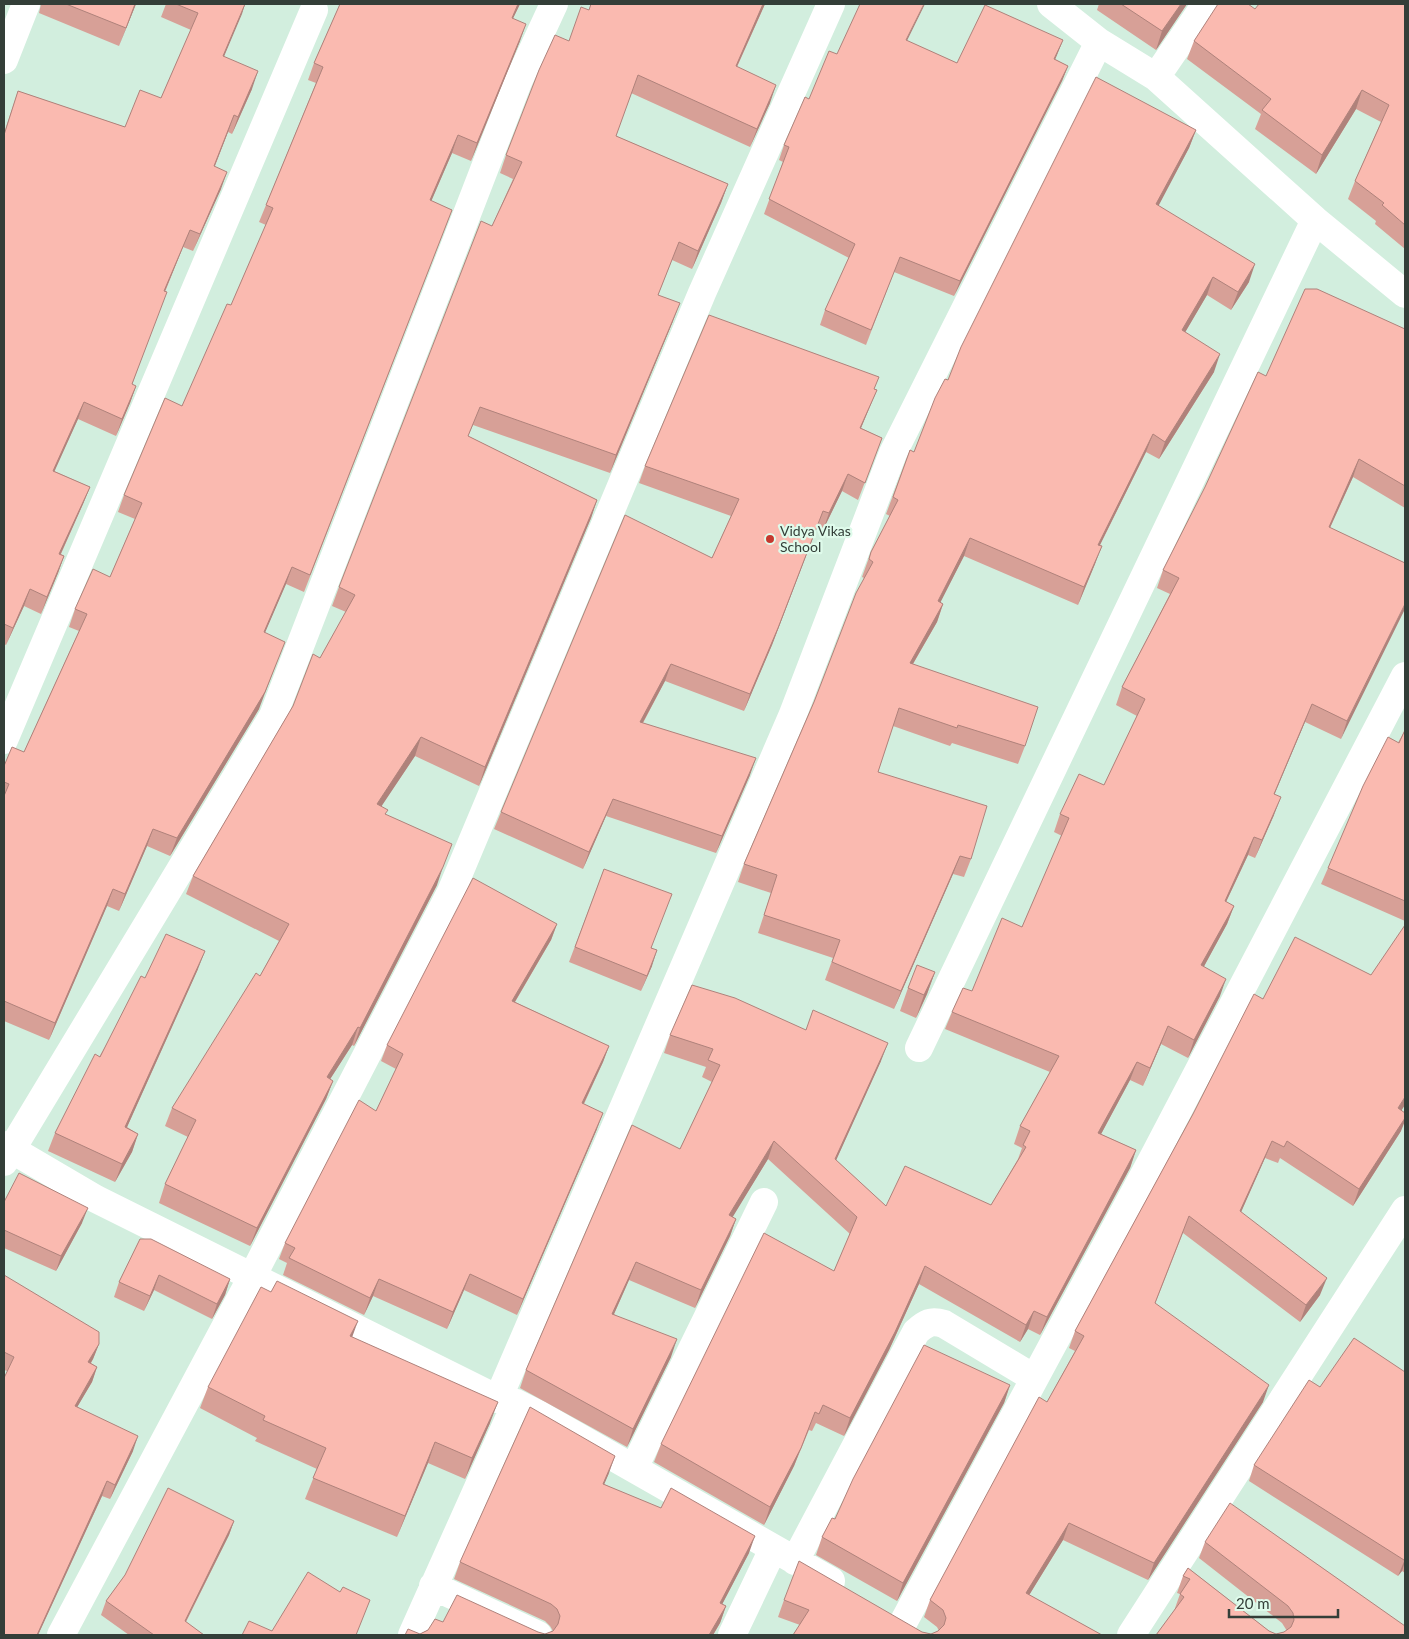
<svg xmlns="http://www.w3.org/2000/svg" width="1409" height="1639" font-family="Lato,sans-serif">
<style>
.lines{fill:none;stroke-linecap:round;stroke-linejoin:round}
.minor{stroke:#fff;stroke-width:28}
.wall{fill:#d7a097}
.shaded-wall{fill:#af827b}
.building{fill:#fabab0;stroke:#af827b}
.poi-dot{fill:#c5382e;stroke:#dffbeb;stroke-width:2}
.labels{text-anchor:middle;stroke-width:4.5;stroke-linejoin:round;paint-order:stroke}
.poi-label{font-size:14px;fill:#333e38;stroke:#dffbeb;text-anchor:start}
</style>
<rect width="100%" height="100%" fill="#d2eede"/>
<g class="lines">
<path class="minor" d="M1051,4L1099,42L1156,77L1315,220L1405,294
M4,60L26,4
M1156,77L1206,4
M4,740L314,10
M919,1048L1315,220
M4,1145L96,1199L498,1399L516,1403L538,1414L831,1581
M4,1162L273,716L518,82L554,4
M498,1399L793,714L893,453L1099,42
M634,1468L764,1202
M795,1561L916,1332C926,1323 931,1320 944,1324L1034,1378
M433,1586L538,1635
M903,1623L1151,1162L1405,676
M61,1635L253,1275L451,892L702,293L831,4
M412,1635L516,1403
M732,1635L773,1549
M1131,1635L1405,1210"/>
</g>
<path class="wall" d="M41,4H136L119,46L39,13Z
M166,4H245L224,56L252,89L232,134L228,132L215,166L221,189L193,251L183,247L165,292L132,385L136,386L130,403L116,436L78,419L54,471L90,487L83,504L61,554L64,556L58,573L41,614L24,606L6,645L4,644V133L18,91L125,127L161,98L191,30L161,17Z
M340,4H520L513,18L520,41L471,161L452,153L431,201L452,210L304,592L286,584L265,632L259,709L170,856L147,846L119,911L107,906L49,1040L4,1021V766L24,752L79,631L69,627L75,609L110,577L135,519L118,512L124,495L182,406L231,305L266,225L259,222L266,205L316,83L308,80L314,63Z
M591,4H765L737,67L770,103L750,147L631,93L616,136L728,184L721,203L692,269L672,260L658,295L673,321L610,473L473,425L468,436L597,500L591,518L479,786L415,756L381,806L386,814L437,885L354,1046L352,1045L330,1079L333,1081L326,1099L250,1246L159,1203L165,1184L188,1137L165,1126L172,1108L260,976L279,941L186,894L193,876L293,706L346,612L332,606L339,587L492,226L513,179L500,173L506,155L569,41L589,10Z
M1099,4H1187L1156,50L1097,10Z
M1405,4V249L1375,224L1376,221L1348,199L1355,181L1381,122L1356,109L1316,174L1255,129L1261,114L1187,59L1194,41L1255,9Z
M1063,40L1055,59L1068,66L1062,81L954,296L894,272L866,345L820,325L825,310L849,258L764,214L783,162L779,160L784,145L809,99L837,54L907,41L957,63Z
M1196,130L1189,148L1158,205L1249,282L1231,310L1207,295L1185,332L1214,372L1159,459L1146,452L1100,545L1095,564L1078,605L964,556L940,602L943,604L937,622L913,664L1025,746L1018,764L952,743L950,746L893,726L878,772L971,859L964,877L953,874L894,1009L825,980L833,958L758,933L771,893L738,882L744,864L814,702L864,578L862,577L871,552L890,516L886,514L910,450L914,452L948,380Z
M1405,329V508L1353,477L1330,528L1405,563L1341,739L1305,722L1274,794V815L1255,858L1248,855L1226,902L1234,906L1227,924L1204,966L1220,996L1188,1058L1161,1044L1143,1086L1130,1080L1101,1134L1136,1150L1130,1168L1040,1335L1028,1329L1020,1342L919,1284L889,1350L844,1436L816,1423L812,1431L809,1430L794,1466L764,1525L654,1462L661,1444L834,1271L850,1234L768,1159L732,1217L736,1219L730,1236L695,1308L629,1280L614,1314L671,1357L627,1447L520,1388L526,1370L680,1149L712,1082L702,1077L706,1067L664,1053L670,1035L806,1030L881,1061L836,1160L886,1206L991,1205L1018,1159L1022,1148L1014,1144L1020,1126L1050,1072L945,1029L952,1012L972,991L1022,927L1062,836L1054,832L1060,814L1104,785L1137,716L1116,705L1122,687L1170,594L1157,588L1163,570L1266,376Z
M875,389L877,390L861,428L882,438L858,500L842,491L823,530L817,527L772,645L744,711L665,681L643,723L750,775L716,853L606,816L583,869L494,829L501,812L712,558L731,516L639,483L645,466Z
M1405,730V921L1321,884L1328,868Z
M604,869L652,948V966L641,991L569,962Z
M557,924L551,940L515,1002L609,1046L603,1062L584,1104L597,1129L517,1315L464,1290L447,1329L373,1296L364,1315L283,1275L287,1263L279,1259L285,1243L376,1111L396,1069L381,1061L387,1045Z
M198,969L127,1127L138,1134L132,1152L115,1182L48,1151L55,1133L145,978Z
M935,972L927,994L916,1018L900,1011L908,988Z
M1402,1111L1401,1131L1353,1206L1280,1158L1278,1163L1265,1158L1241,1212L1320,1295L1300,1322L1183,1233L1155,1304L1263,1402L1148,1580L1063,1540L1029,1595L1102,1635H793L800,1625L778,1617L784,1600L931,1634L939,1631L937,1627L924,1617L930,1600L1047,1402L1075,1351L1069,1348L1075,1331L1193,1114Z
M4,1202L82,1223L56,1271L4,1248Z
M140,1239L230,1279L225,1295L212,1319L154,1290L144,1311L114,1297L119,1282Z
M4,1275L99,1344L93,1359L91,1363L97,1367L92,1382L77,1407L133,1451L110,1499L102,1496L38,1635H4L7,1371L4,1370Z
M352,1337L490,1423L465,1479L428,1463L397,1537L305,1499L317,1469L255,1441L257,1438L200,1408L208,1387Z
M1405,1372V1573L1402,1571L1398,1576L1249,1481L1254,1465L1320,1387Z
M1010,1385L1004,1403L897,1601L816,1555L822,1537L835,1519Z
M609,1473L604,1484L749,1553L722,1604L726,1606L720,1623L713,1635L420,1634L443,1622L545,1634L553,1631L550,1626L545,1621L454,1579L460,1562Z
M234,1521L229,1535L186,1622L204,1635H129L101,1615L106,1601L125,1575Z
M1205,1542L1405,1635H1156L1174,1611L1180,1594L1177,1593L1183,1576L1188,1568L1269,1631L1276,1634L1284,1632L1287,1631L1282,1623L1199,1558Z"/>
<path class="shaded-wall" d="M135,4H136L119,46L126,28Z
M245,4L242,14L217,73L223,56Z
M518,4H520L505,35L512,18Z
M763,4H765L729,84L736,66Z
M924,4H925L900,55L906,40Z
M1181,4H1187L1156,50L1162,31Z
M526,24L520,41L471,161L477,143Z
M1063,40L1057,55L1049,74L1054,59Z
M1068,66L1062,81L954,296L960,281Z
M258,71L252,89L232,134L238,117Z
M776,85L770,103L750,147L757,129Z
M1362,90L1356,109L1316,174L1322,155Z
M234,115L228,132L208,183L214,166Z
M1196,130L1189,148L1150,222L1156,204Z
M458,135L452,153L424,218L430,200Z
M227,172L221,189L193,251L200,234Z
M728,184L721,203L692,269L698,251Z
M190,230L183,247L158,308L164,291Z
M1255,264L1249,282L1231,310L1238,292Z
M1213,277L1207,295L1176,348L1182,330Z
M680,303L673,321L610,473L616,455Z
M1220,354L1214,372L1159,459L1165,442Z
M136,386L130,403L116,436L122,419Z
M877,390L870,406L854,445L860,428Z
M84,402L78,419L47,488L53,471Z
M1153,434L1146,452L1091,563L1098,545Z
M1359,459L1353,477L1322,545L1329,527Z
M848,474L842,491L823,530L829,513Z
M90,487L83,504L53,571L59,554Z
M597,500L591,518L479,786L485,767Z
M823,511L772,645L744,711L750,694Z
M970,538L964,556L932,619L938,601Z
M1102,546L1095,564L1078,605L1084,587Z
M64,556L58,573L41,614L47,597Z
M292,567L286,584L258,649L264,632Z
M30,589L24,606L6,645L13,628Z
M943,604L937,622L903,681L910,663Z
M1405,604V609L1341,739L1347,721Z
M278,659L259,709L170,856L177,838Z
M671,664L665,681L634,739L640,722Z
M1312,704L1305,722L1267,812L1274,794Z
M421,737L415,756L371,822L377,804Z
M756,758L750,775L716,853L722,836Z
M1281,797L1274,815L1255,858L1262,840Z
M613,799L606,816L583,869L589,852Z
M153,829L147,846L119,911L125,894Z
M1254,837L1248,855L1218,919L1225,901Z
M960,856L953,874L894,1009L901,991Z
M443,867L437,885L354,1046L360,1028Z
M113,889L107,906L49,1040L55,1023Z
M1234,906L1227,924L1195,983L1201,965Z
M557,924L551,940L506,1017L512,1001Z
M657,950L652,966L641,991L647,976Z
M205,951L198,969L119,1145L125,1127Z
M935,972L927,994L916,1018L924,995Z
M1226,979L1220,996L1188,1058L1194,1040Z
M1168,1026L1161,1044L1143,1086L1150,1068Z
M358,1027L352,1045L320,1095L327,1077Z
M888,1043L881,1061L829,1176L835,1159Z
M609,1046L603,1062L576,1120L582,1103Z
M1137,1062L1130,1080L1092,1151L1098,1133Z
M333,1081L326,1099L250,1246L257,1228Z
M1405,1097V1105L1392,1125L1398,1108Z
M603,1113L597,1129L517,1315L523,1299Z
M1405,1118V1121L1401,1131L1353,1206L1359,1189Z
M138,1134L132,1152L115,1182L122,1164Z
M774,1141L768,1159L723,1233L729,1215Z
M1272,1141L1265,1158L1234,1228L1240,1211Z
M1136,1150L1130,1168L1040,1335L1047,1317Z
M88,1208L82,1223L56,1271L61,1256Z
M736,1219L730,1236L695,1308L701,1290Z
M636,1262L629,1280L606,1332L612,1314Z
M925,1266L919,1284L889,1350L844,1436L850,1418Z
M470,1274L464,1290L447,1329L453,1312Z
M159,1275L154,1290L144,1311L150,1296Z
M1327,1278L1320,1295L1300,1322L1306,1305Z
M230,1279L225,1295L212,1319L217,1304Z
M379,1279L373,1296L364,1315L370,1298Z
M1034,1311L1028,1329L1020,1342L1026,1325Z
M358,1321L350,1343V1336Z
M677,1339L671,1357L627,1447L633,1429Z
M99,1344L93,1359L82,1377L88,1362Z
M97,1367L92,1382L69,1421L75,1406Z
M1010,1385L1004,1403L897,1601L903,1583Z
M1269,1385L1263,1402L1148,1580L1154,1563Z
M498,1402L490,1423L465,1479L472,1458Z
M815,1412L794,1466L764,1525L770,1507Z
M138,1436L133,1451L110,1499L115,1485Z
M435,1442L428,1463L397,1537L405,1516Z
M615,1456L609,1473L597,1501L603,1484Z
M107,1481L102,1496L38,1635H37Z
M234,1521L229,1535L179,1635L185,1621Z
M1069,1523L1063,1540L1020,1610L1026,1593Z
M755,1536L749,1553L714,1620L720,1603Z
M1405,1559V1562L1402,1571L1398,1576Z
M726,1606L720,1623L713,1635H709Z"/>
<path class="building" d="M66,4H135L126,28Z
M176,4H245L223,56L258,71L238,117L234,115L214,166L227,172L200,234L190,230L164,291L167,292L132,384L136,386L122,419L84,402L53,471L90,487L59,554L64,556L47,597L30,589L13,628L4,624V135L18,91L125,127L140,90L161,98L198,13Z
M340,4H518L512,18L526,24L477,143L458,135L430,200L452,210L310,575L292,567L264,632L285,642L265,692L177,838L153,829L125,894L113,889L55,1023L4,1001V796L9,784L4,782V766L12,747L24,752L87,614L75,609L93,569L110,577L142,503L124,495L165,398L182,406L227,304L231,305L273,208L266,205L323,67L314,63Z
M591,4H763L736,66L776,85L757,129L638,75L616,136L728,184L698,251L679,242L658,295L680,303L616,455L480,407L468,436L597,500L485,767L421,737L377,804L388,810L385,814L452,844L443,867L360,1028L358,1027L327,1077L333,1081L257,1228L165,1184L196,1120L172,1108L256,973L260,976L289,924L193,876L293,706L313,654L320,658L355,595L339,587L481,221L492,226L522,162L506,155L539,70L555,35L569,41L581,7L589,10Z
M860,4H924L906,40L957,63L985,5L1063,40L1054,59L1068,66L960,281L900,257L871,330L825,310L855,244L769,199L789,147L784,145L805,97L809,99L829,51L837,54Z
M1121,4H1181L1162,31Z
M1218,4H1248L1255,9L1259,4H1405V225L1382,205L1384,203L1355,181L1389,105L1362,90L1322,155L1262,110L1271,99L1194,41Z
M1096,77L1196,130L1156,204L1255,264L1238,292L1213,277L1182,330L1220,354L1165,442L1153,434L1098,545L1102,546L1084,587L970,538L938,601L943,604L910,663L1038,707L1025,746L958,725L957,728L899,708L878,772L987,806L971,859L960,856L901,991L832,962L840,940L764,915L777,875L744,864L814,702L856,593L873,562L869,559L871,552L898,500L893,497L910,450L914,452L935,398L945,379L948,380L961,347Z
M1305,289H1317L1405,329V486L1359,459L1329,527L1405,563V604L1347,721L1312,704L1274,794L1281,797L1262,840L1254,837L1225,901L1234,906L1201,965L1226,979L1194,1040L1168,1026L1150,1068L1137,1062L1098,1133L1136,1150L1047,1317L1034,1311L1026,1325L925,1266L895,1332L850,1418L823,1405L819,1414L815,1412L801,1448L770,1507L661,1444L764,1233L834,1271L857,1217L774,1141L729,1215L736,1219L701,1290L636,1262L612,1314L677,1339L633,1429L526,1370L632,1125L680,1149L720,1065L708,1060L713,1049L670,1035L692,985L735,998L806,1030L813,1010L888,1043L835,1159L886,1206L905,1166L991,1205L1026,1147L1023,1145L1030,1131L1020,1126L1059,1056L952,1012L963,988L972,991L1002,918L1022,927L1069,818L1060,814L1079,774L1104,785L1145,699L1122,687L1179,578L1163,570L1205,487L1258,372L1266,376Z
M709,315L879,377L874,389L877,390L860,428L882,438L865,483L848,474L829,513L823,511L778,628L750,694L671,664L640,722L756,758L722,836L613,799L589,852L501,812L625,515L712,558L739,499L645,466Z
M1405,730V901L1328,868L1363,786L1388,737L1399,743Z
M604,869L672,894L651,948L657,950L647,976L575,947Z
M473,878L557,924L512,1001L609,1046L582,1103L603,1113L523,1299L470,1274L453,1312L379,1279L370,1298L289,1258L295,1248L285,1243L359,1100L376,1111L403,1054L387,1045Z
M1405,925V1097L1398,1108L1405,1113V1118L1359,1189L1287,1141L1284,1147L1272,1141L1240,1211L1327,1278L1306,1305L1189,1216L1155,1303L1269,1385L1154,1563L1069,1523L1026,1593L1102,1635H793L809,1610L784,1600L799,1561L922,1632L931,1634L938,1631L944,1625L946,1618L943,1610L930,1600L1039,1397L1047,1402L1084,1336L1075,1331L1193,1114L1254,994L1263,999L1295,937L1371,975Z
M166,934L205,951L125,1127L138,1134L122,1164L55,1133L95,1054L100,1057L141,976L145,978Z
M917,965L935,972L924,995L908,988Z
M19,1173L88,1208L61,1256L4,1230V1202Z
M140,1239H151L230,1279L217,1304L159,1275L150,1296L119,1282Z
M4,1275L99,1332V1344L88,1362L97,1367L75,1406L138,1436L115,1485L107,1481L37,1635H4V1378L14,1357L4,1352Z
M277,1281L358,1321L350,1336L498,1402L472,1458L435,1442L405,1516L313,1478L326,1448L263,1420L265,1416L208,1387L261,1287L271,1292Z
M1354,1338L1405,1372V1559L1404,1560L1254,1465L1309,1380L1320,1387Z
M924,1345L1010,1385L903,1583L822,1537L832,1518L835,1519L853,1479Z
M530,1407L615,1456L603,1484L661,1508L671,1488L755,1536L720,1603L726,1606L709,1635H405L408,1629L420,1634L428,1630L435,1619L443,1622L457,1595L538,1632L545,1634L553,1631L558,1624L560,1616L557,1609L551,1604L460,1562Z
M168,1488L234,1521L185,1621L204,1635H154L106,1601L125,1575Z
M1230,1503L1405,1626V1635H1156L1184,1597L1180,1594L1190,1579L1183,1576L1188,1568L1269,1631L1276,1634L1284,1632L1291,1627L1294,1620L1293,1613L1288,1606L1205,1542Z
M308,1572L340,1592L343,1587L370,1600L356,1635H242L249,1621L272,1631Z"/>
<circle class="poi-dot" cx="770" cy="539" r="5"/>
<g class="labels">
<g class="poi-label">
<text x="780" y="536">Vidya Vikas<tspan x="780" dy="16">School</tspan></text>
</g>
</g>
<rect width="1409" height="1639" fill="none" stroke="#333e38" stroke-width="10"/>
<path d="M1229 1609v8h109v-8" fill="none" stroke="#333e38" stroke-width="2.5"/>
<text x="1236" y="1609" font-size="15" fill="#333e38" stroke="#dffbeb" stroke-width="4" paint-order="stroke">20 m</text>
</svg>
